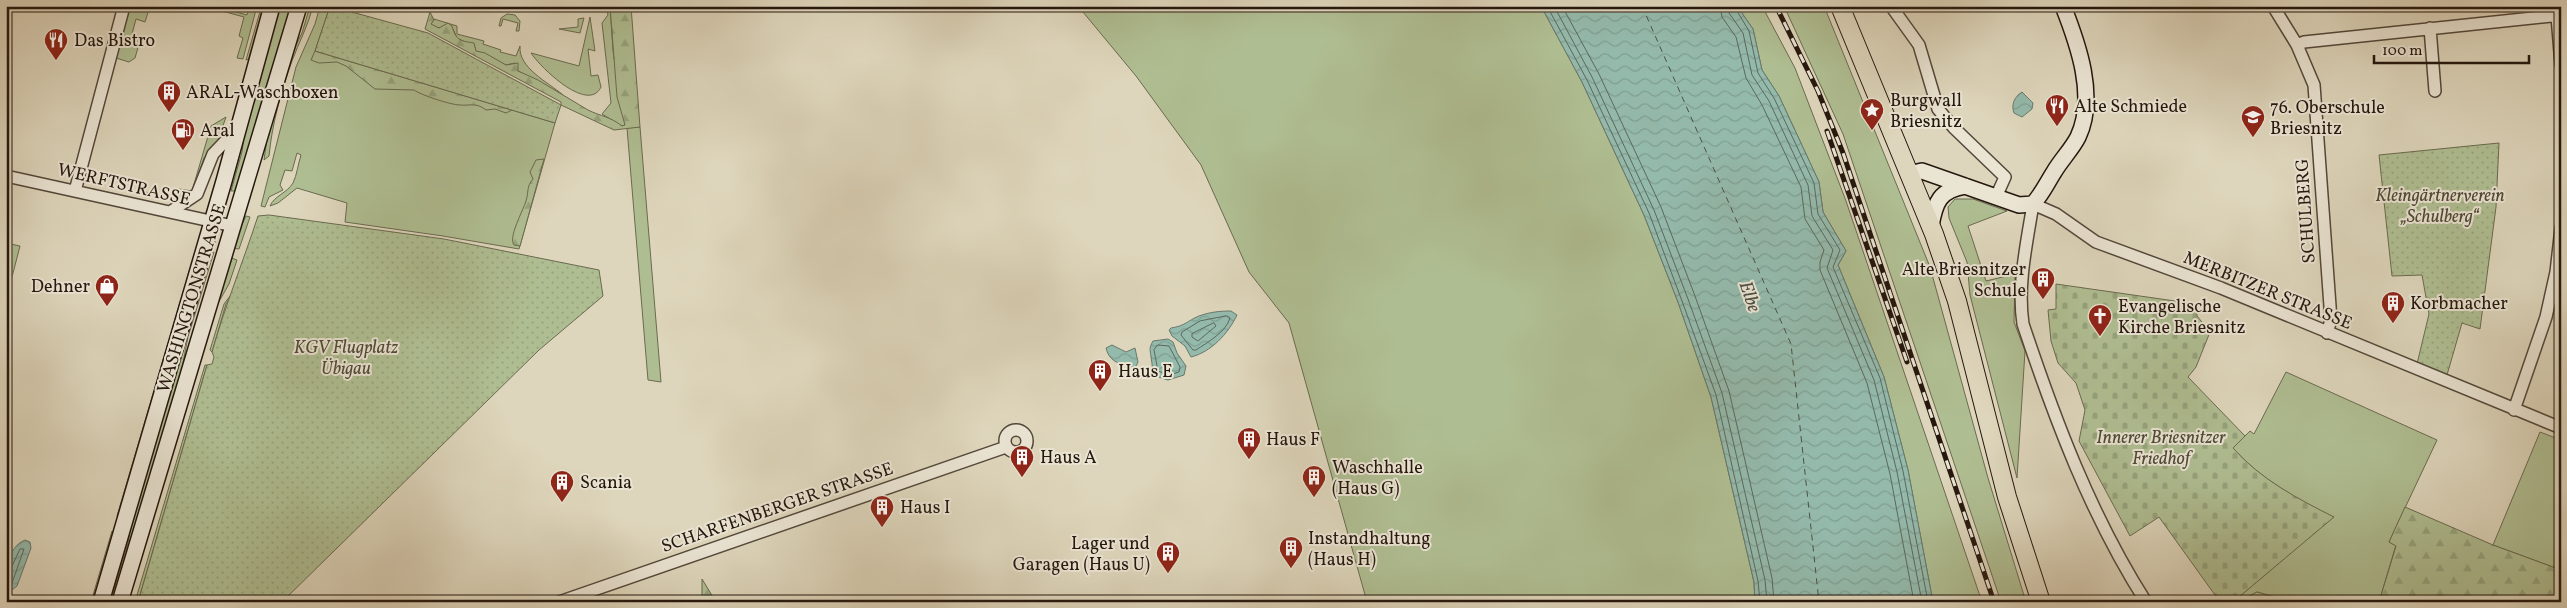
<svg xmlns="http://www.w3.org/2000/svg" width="2567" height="608" font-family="Vollkorn,serif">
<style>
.green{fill:#afbe92;stroke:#6a6a50}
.forest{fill:url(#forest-firs);stroke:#6a6a50}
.cemetery{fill:url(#cemetery-stones);stroke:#6a6a50}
.garden{fill:url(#garden-dots);stroke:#6a6a50}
.water{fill:url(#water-waves);stroke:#68796d}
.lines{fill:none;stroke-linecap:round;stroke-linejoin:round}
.shore{stroke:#5c685d;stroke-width:1}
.ferry{stroke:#4c5045;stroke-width:1;stroke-dasharray:6 5;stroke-linecap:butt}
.street-casing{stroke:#53473a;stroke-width:14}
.secondary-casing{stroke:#25170e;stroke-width:18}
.primary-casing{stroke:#25170e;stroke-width:20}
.street{stroke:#eae4d3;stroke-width:11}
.secondary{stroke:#eae4d3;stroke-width:15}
.primary{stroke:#ded6bc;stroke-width:18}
.rail-casing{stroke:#25170e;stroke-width:5}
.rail{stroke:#eae4d3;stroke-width:3;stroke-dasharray:9;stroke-linecap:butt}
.labels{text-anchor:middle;stroke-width:4;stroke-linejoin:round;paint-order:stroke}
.poi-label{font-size:18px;fill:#25170e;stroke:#eae4d3;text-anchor:start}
.street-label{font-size:18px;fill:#25170e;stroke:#eae4d3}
.park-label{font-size:18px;font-style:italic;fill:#4e4936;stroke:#eae4d3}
.water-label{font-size:19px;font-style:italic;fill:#4c5045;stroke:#eae4d3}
</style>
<defs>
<pattern id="forest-firs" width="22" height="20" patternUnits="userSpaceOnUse" patternTransform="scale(1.25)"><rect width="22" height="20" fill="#afbe92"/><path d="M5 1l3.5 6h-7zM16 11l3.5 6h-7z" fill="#96a37d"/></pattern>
<pattern id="cemetery-stones" width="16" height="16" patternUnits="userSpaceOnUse" patternTransform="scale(1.25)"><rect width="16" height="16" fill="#afbe92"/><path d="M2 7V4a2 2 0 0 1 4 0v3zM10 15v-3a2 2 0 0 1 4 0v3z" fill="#96a37d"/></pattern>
<pattern id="garden-dots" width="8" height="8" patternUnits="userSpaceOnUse" patternTransform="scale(1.25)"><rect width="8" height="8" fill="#afbe92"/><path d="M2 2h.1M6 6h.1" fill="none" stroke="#96a37d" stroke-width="1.8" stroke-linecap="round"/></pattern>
<pattern id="water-waves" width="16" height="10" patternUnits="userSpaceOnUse" patternTransform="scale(1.25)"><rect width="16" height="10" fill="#94baac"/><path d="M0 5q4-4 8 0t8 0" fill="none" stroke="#7f9f93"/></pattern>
</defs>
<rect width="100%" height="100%" fill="#ded6bc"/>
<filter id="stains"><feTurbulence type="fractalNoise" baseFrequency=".004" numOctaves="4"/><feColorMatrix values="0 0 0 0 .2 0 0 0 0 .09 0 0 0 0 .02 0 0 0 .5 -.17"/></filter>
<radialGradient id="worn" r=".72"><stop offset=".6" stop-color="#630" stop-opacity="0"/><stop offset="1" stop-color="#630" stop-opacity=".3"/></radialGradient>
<path class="green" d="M130,6H150L145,22L136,19L132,34L141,37L135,58L129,62L116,58Z
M204,6H215L247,15L249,6H257L243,59L237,58L243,38L239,36L244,17Z
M279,6H294L239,191H231L242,152L245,129Z
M310,6H313C308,26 299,42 292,61C281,92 272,124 269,156L264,160L267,138L291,55L302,33Z
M320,6H330L315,51L555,123L519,249L443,236L345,222L347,203L297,188L278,203L270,206C274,196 287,193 293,183C297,175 298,164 301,155L297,153L292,171L285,170L280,185L283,190L269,197L265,207L261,206L296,67L315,24Z
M606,6H610L613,51L625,125L622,126L602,114L611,103L602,23L608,15Z
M1078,6H1541L1582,82L1644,215L1678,302L1711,397L1754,582L1755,602H1367L1289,323L1249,272L1201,165L1136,76Z
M1737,6H1762L1795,68L1846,201L1982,602H1933L1908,470L1884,377L1838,265L1846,251L1823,212L1819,182L1779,96L1762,70L1753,29Z
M1784,6H1824L1930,267L1988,478L2026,602H2001L1843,134Z
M261,8L263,10L249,59L246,60Z
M507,14L515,15L520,21L519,31H516L518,23L503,19L501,26H499L501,18Z
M590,17L595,51L588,49L591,76L598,75L601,87C588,114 540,67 531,53L579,66Z
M584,18L580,33L559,29L578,27V19Z
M434,19L457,26V34L484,41L483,44L501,50L500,52L516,56L520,46C518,68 548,82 563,95L518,71L515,63L506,65L475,51V47L457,38L453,29L432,27L431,24Z
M226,117L218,140L204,158L193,191L186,197L175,199L142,192L145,184V192L176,198L179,189L192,191L211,126Z
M640,127L661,382L648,380L627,128Z
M1955,199H1973L2007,211L1968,226L1986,281L2015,274L2014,322L2025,351L2017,478L1970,295L1967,262L1949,218L1948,207Z
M246,216L250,217L239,249L231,248Z
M6,243L20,246L12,277L6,275Z
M197,245L200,246L120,516H117Z
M210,250L214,252L188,337L179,384L114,602H110L128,543L133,513Z
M229,257L237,260L229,284L217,305L203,352Z
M233,292L226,304L212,352L210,350L224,304Z
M205,365H207L138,602H135Z
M2286,372L2437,440L2389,542L2396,545L2379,602H2292L2257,592L2238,602H2233L2333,517C2297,499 2260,479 2233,448L2250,431L2254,434Z
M2540,432L2561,440V570L2493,545Z
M112,531L115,534L94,602H91Z"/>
<path class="forest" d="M610,6H631L640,127L614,130L561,105V102L425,29L430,12L434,20L431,24L439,28L448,23L452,26C456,41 461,41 474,43L476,51L485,53L506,65L518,63V71L538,80L588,110C600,116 611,117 622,126L625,125L617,97Z
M315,51L512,110L506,113L495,109L486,110C476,102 470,106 460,105C451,105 421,95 414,90L375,89L346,66L337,62L319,63L311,60Z
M544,159L520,246L514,245C508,237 523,211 526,201C529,192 526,187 533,179L530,172L536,160Z
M2405,507L2493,545L2561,570V602H2379L2396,546L2389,542Z
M702,579L716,602H702Z
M2257,592L2292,602H2238Z"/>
<path class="cemetery" d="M2056,284L2196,304L2197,316L2210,332L2196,367L2188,377L2245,436L2233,448C2260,479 2298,499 2334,517L2233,602H2220L2159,517L2130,536L2079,441L2085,410L2076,383L2058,363L2051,341L2048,310L2056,309Z"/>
<path class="garden" d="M330,6L428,33L561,105L555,123L315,51Z
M2499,143L2496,207L2480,329L2462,323L2447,375L2417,364L2429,314L2422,275L2392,276L2379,155Z
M269,215L444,239L599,270L603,296L539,350L282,602H138L207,365L212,364L214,357L212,352C225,306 243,262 258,216Z"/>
<path class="water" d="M1541,6H1737L1753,29L1762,70L1779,96L1819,182L1823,212L1846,251L1838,265L1884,377L1908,470L1933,602H1755L1754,582L1711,397L1678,302L1644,215L1582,82Z
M2022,92L2033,103L2032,109L2022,117L2014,113C2011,105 2014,97 2022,92Z
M1231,311L1237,315C1228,334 1211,352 1191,357L1185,346L1172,336L1169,330L1171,328C1185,326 1187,321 1199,316C1210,312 1220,311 1231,311Z
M1168,339L1173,342L1177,353L1186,366L1184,375L1168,380C1150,375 1154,374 1151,357C1150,349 1149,348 1153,341Z
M1112,345L1126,352L1135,348L1138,362L1135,368C1121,363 1110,364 1106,348Z
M25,540L30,542L31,548L17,586L12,590L6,591C6,573 6,548 25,540Z"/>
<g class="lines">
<path class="shore" d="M1547,6L1587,80L1649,213L1682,301L1716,395L1758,581L1760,602
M1554,6L1592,77L1654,210L1688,299L1722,393L1765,580L1767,602
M1562,6L1599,74L1661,207L1695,296L1729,391L1772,578L1774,602
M1720,6L1722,17L1736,37L1746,78L1762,105L1801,187L1805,219L1824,250L1820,262V270L1867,383L1890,474L1914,602
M1727,6L1729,13L1743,33L1752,75L1769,101L1808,185L1812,216L1833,250L1827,268L1874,380L1897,472L1922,602
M1734,6L1749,31L1758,73L1774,98L1814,183L1818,214L1840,250L1833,267L1880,378L1903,471L1928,602
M1227,316L1230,318C1226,332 1208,342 1196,350H1193L1181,335L1182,332L1200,321Z
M1214,323L1216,326L1198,341L1192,337V334Z
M1158,345L1169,346L1180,367L1179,372L1169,375L1158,371L1154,350Z
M6,568L12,566L20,549H24L12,583L6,586"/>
<path class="ferry" d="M1642,6L1791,344L1819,602"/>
<g class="street-casing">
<path id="street" d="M1891,6L1919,45L1938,109L1954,128L2005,177L1996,197
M2273,6L2297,45L2314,85L2331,320L2327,333
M2557,16L2561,65
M2430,28L2435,91
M2297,45L2304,42L2561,15
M6,176L233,226
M75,191L124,6
M170,212L197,194L213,154L237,129
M2514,410L2546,317L2556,272L2561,228
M1005 441a11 11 0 1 1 22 0a11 11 0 1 1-22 0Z
M559,602L1006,447
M2146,602C2091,516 2055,420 2023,324C2017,285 2027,242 2033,204L2056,214L2096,242L2221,288L2561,428"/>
</g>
<g class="secondary-casing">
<path id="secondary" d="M1909,174L1922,171L2019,205L2033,204C2042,194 2047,183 2054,172C2061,160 2072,149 2078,137C2097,97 2078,44 2063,6
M1931,226C1935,202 1940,190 1965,186
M101,602L224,181L272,6
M120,602L299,6"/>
</g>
<g class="primary-casing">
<path id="primary" d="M1840,6L1934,234L1957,301L2007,497L2041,602"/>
</g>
<use href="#street" class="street"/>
<use href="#secondary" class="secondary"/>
<use href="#primary" class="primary"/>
<g class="rail-casing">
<path id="rail" d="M1776,6L1818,91L1843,153L1994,602
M1827,131L1907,362"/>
</g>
<use href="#rail" class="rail"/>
</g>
<defs>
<g id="restaurant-pin" transform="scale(1.25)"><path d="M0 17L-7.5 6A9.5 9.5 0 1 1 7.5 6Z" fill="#8f2418" stroke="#eae4d3"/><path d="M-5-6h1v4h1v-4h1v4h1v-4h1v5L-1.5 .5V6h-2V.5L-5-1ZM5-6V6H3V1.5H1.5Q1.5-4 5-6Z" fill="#fff"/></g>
<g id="building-pin" transform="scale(1.25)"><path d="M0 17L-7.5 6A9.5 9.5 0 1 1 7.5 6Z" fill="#8f2418" stroke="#eae4d3"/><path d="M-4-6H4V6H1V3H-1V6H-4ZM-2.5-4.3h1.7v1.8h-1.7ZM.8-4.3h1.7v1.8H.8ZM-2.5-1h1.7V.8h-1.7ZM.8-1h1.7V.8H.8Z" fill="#fff"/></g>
<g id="sight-pin" transform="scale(1.25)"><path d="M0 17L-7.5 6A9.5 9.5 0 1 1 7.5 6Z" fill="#8f2418" stroke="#eae4d3"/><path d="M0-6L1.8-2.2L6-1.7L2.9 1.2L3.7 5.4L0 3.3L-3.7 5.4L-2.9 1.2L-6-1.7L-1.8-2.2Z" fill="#fff"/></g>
<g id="school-pin" transform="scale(1.25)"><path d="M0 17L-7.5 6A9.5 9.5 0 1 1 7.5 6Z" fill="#8f2418" stroke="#eae4d3"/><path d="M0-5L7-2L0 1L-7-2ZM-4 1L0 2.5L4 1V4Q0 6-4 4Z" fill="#fff"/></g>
<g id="fuel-pin" transform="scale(1.25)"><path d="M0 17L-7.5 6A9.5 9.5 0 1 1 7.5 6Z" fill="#8f2418" stroke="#eae4d3"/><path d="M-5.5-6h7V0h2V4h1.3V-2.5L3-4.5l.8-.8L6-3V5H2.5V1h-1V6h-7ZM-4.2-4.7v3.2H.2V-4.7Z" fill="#fff"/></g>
<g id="shop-pin" transform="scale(1.25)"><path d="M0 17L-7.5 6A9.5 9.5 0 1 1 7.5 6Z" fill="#8f2418" stroke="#eae4d3"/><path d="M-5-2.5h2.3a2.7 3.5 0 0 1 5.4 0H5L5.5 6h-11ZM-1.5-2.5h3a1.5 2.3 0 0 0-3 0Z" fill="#fff"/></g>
<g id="church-pin" transform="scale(1.25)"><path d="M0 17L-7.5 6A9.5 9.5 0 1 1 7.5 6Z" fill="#8f2418" stroke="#eae4d3"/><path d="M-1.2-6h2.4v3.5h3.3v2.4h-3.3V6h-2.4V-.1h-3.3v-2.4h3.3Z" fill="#fff"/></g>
</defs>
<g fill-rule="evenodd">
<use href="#restaurant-pin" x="56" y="40"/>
<use href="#building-pin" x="169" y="92"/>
<use href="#restaurant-pin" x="2057" y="106"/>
<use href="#sight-pin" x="1872" y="110"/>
<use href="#school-pin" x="2253" y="117"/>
<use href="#fuel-pin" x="183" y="130"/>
<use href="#building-pin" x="2043" y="279"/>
<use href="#shop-pin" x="107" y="286"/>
<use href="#building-pin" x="2393" y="303"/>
<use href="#church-pin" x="2100" y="316"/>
<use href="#building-pin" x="1100" y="371"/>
<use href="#building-pin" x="1249" y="439"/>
<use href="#building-pin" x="1022" y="457"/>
<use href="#building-pin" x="1314" y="477"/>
<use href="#building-pin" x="562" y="482"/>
<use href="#building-pin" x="882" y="507"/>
<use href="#building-pin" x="1291" y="548"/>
<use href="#building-pin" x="1168" y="553"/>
</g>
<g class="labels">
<g class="poi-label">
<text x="74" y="46">Das Bistro</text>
<text x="186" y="98">ARAL-Waschboxen</text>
<text x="1890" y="106">Burgwall<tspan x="1890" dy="21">Briesnitz</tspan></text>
<text x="2074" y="112">Alte Schmiede</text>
<text x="2270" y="113">76. Oberschule<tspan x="2270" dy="21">Briesnitz</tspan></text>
<text x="200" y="136">Aral</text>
<text x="2026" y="275" text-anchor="end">Alte Briesnitzer<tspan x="2026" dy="21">Schule</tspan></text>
<text x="90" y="292" text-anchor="end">Dehner</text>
<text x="2410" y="309">Korbmacher</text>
<text x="2118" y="312">Evangelische<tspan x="2118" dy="21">Kirche Briesnitz</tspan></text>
<text x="1118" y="377">Haus E</text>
<text x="1266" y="445">Haus F</text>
<text x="1040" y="463">Haus A</text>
<text x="1332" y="473">Waschhalle<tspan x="1332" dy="21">(Haus G)</tspan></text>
<text x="580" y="488">Scania</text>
<text x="900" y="513">Haus I</text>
<text x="1308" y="544">Instandhaltung<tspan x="1308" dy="21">(Haus H)</tspan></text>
<text x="1150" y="549" text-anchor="end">Lager und<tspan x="1150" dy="21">Garagen (Haus U)</tspan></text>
</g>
<g class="street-label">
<text transform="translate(124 184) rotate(13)" y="6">WERFTSTRASSE</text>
<text transform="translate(2305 211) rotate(-94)" y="6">SCHULBERG</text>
<text transform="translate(2268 290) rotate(22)" y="6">MERBITZER STRASSE</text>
<text transform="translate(191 298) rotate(-73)" y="6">WASHINGTONSTRASSE</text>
<text transform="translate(777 507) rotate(-19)" y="6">SCHARFENBERGER STRASSE</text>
</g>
<g class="park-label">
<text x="2440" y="201">Kleingärtnerverein<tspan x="2440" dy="21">„Schulberg“</tspan></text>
<text x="346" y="353">KGV Flugplatz<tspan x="346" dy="21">Übigau</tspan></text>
<text x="2161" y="443">Innerer Briesnitzer<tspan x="2161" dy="21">Friedhof</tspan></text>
</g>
<g class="water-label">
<text transform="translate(1751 296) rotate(71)" y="7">Elbe</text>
</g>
</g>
<rect width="2567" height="608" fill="none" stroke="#ded6bc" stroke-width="25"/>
<rect x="8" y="8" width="2552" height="593" fill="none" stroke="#25170e" stroke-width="2.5"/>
<rect x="12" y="12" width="2542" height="583" fill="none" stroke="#25170e"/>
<path d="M2374 55v8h155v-8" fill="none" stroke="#25170e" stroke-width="2.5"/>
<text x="2382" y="55" font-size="15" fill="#25170e" stroke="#eae4d3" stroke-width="4" paint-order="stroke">100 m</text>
<rect width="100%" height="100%" filter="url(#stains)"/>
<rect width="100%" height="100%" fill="url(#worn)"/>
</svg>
